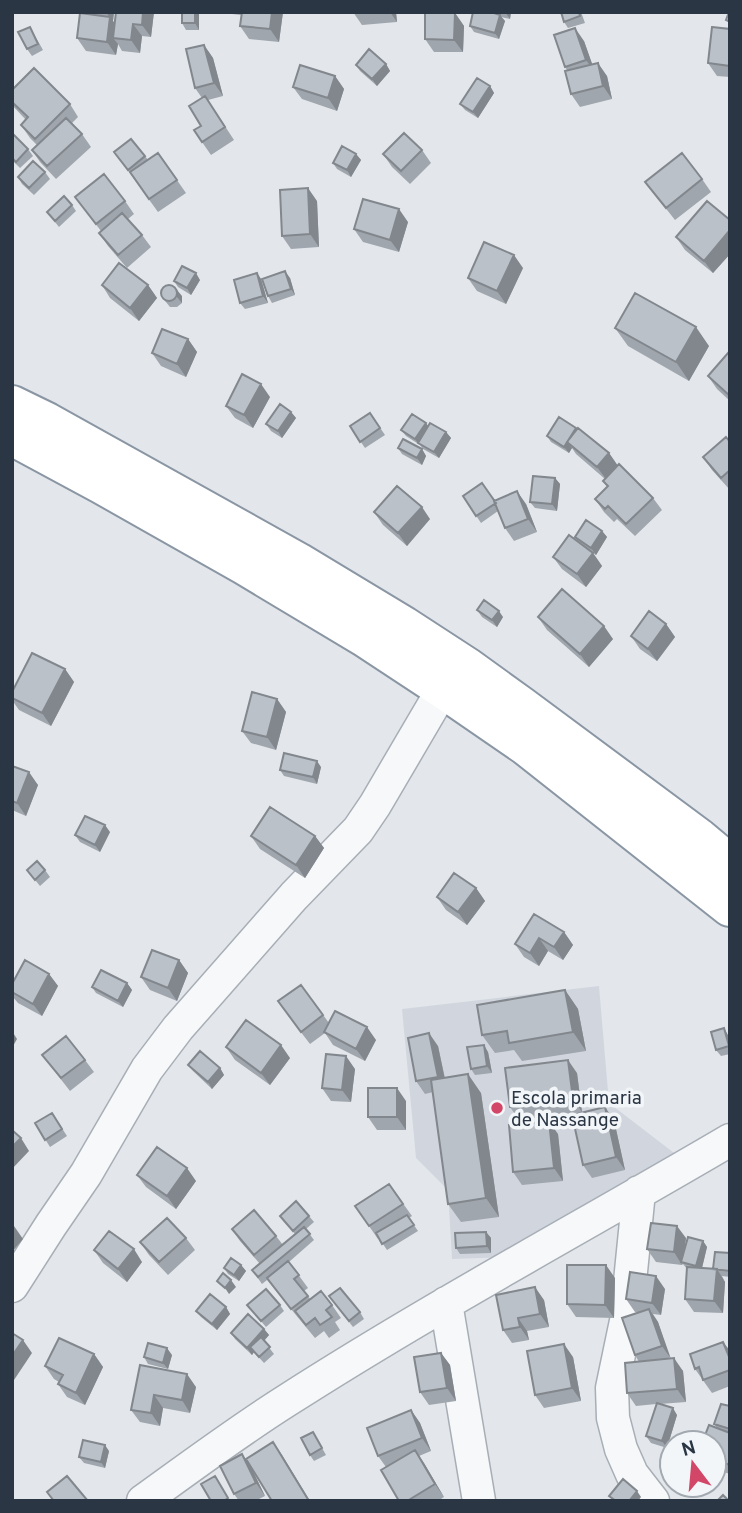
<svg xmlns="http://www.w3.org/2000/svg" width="742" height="1513" font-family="Overpass,sans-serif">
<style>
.built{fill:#d1d6de}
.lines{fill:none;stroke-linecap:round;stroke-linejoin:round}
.minor-casing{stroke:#a8aeb6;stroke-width:35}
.highway-casing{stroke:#8a96a3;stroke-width:42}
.minor{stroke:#f6f8f9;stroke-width:32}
.highway{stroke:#fff;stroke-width:38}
.wall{fill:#a0a6ad}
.shaded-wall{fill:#82878d}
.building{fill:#bac1c9;stroke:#82878d;stroke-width:2}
.poi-dot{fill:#d24667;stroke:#f3f6f9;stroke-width:2.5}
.labels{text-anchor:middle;stroke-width:7;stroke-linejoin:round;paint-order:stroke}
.poi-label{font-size:19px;fill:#2a3644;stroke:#f3f6f9;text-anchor:start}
</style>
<rect width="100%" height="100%" fill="#e3e7ec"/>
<path class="built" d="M599,986L609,1103L682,1159L511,1257L452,1259L448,1190L416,1158L402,1009Z"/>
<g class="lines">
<g class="minor-casing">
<path id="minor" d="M639,1192L626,1321L612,1388L613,1418L621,1449L632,1474L653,1501
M12,1286L51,1225L86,1174L147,1069L178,1028L294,896L358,830L375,805L443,689
M446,1303L479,1501
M143,1501C190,1467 237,1432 286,1401C431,1308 582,1227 730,1140"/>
</g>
<g class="highway-casing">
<path id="highway" d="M12,405L47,422L298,562L404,626L467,667L521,706L699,838L730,864
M12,436L101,484L244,565L364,637L443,689L526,746L730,907"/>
</g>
<use href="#minor" class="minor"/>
<use href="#highway" class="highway"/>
</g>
<path class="wall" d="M80,12H114L113,21L115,24L154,12L151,37L142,36L140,53L122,51L118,44L116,55L86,51L77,38Z
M199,12V30H186L182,23Z
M230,12H283L279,42L249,39L240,26L241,15L232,14Z
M353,12H396L397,22L362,25Z
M473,12H511L510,19L501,17L505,21L499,39L474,32L470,26Z
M581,12L585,23L568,28L564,22Z
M455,13L464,26L463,52H434L425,39Z
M30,27L43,50L32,56L27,49Z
M730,29V77L717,76L708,63Z
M584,41L592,64L607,76L612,99L580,107L571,94L567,70L565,67Z
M204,45L213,58L223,96L208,100L234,140L211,155L202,142V98L195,88Z
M386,64L390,71L377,86L360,71L356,65Z
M335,76L344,89L337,111L302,99L293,87Z
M490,86L494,93L478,118L465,110L460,104Z
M12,90L70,104L78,117L72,123L82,134L91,147L56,179L40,162L32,150L37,145L30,138L21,125L26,120L12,105Z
M12,133L28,149L33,156L20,168L12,160Z
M422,150L431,163L410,184L392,167L383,154Z
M114,152L145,156L148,160L158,153L186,193L158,212L132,176Z
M356,154L361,160L351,177L337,169L333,163Z
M45,172L50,179L34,195L22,184L18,177Z
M702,179L711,192L675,220L645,182Z
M75,197L125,201L134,214L128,219L142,235L151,247L127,268L108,246L99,233L101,231Z
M317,201L319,247L291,249L282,236Z
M72,205L76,211L59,227L47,212Z
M730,220V254L713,273L685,250L676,237Z
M408,222L399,252L363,242L354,229Z
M523,268L506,304L477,291L468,278Z
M257,273L261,279L268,303L245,309L240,303Z
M290,278L295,295L272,303L268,296Z
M200,280L191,295L178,287L174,281Z
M102,285H148L157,298L139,321L110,298Z
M161,296H182V303L177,307H170Z
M615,328L709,346L689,381L628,346Z
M188,339L197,352L186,377L161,366L152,353Z
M730,355V401L717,389L708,376Z
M270,397L253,428L235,418L226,406Z
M291,412L296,418L282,438L271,431L266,424Z
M370,413L385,435L365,448L350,426Z
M426,423L428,426L446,432L451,438L439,458L423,449L420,445L406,436L401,430Z
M576,428L609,453L618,466L653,498L662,510L635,536L617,519L614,522L604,512L595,499L607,487L603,481L605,479L576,454L572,448L569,453L551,442L547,436Z
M730,442V490L712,470L703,457Z
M398,448L422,449L426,456L422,465L402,454Z
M555,478L560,484L557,511L535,508L530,502Z
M463,496L495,502L526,504L537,532L514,541L505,528L498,511L481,523Z
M374,512L430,519L407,546L383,525Z
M602,531L607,537L596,555L589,550L593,553L602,566L586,587L562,569L553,557L578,542L575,537Z
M477,610L503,617L497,627L482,617Z
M538,617L613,639L589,667L547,630Z
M666,624L675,637L657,661L640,649L631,636Z
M65,669L74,682L51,726L19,710L12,700V698Z
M277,699L286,712L276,750L251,743L242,731Z
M12,766L38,785L26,816L12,810Z
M321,767L317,784L284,776L280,770Z
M110,832L100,852L80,842L75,835Z
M251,836H315L324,848L305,878L260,849Z
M27,870H45L50,877L40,886Z
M476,888L485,901L467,925L446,910L437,897Z
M564,932L573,945L563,960L548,951L539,966L524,957L515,944Z
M179,960L188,973L177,1001L150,990L141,977Z
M49,974L58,986L42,1016L18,1003L12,996V984Z
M127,983L132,990L123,1007L96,993L92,987Z
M301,985L329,1023L376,1040L365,1061L333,1045L325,1033L310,1044L287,1014Z
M565,990L578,1009L586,1051L522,1061L514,1050L495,1053L482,1035Z
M728,1035L730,1040V1054L721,1056L716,1050Z
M438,1046L445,1078L481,1093L499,1217L461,1222L448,1204L433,1092L425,1094L416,1081Z
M226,1047L290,1058L270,1085L235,1060Z
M488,1052L492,1073L475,1075L471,1069Z
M42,1055L85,1060L94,1072L70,1091Z
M188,1065L220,1068L224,1075L212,1089L193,1071Z
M355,1069L351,1102L331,1101L322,1088Z
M577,1073L582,1112L519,1120L510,1107Z
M406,1101V1130H377L368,1117Z
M52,1113L67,1136L50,1147L35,1123Z
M614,1120L625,1170L592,1178L583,1165Z
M558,1134L563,1181L522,1185L513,1172Z
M137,1175L196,1181L176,1209L146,1187Z
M389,1184L412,1216L409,1218L418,1231L387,1250L379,1238L378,1239L355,1206Z
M280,1216H309L314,1222L306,1229L314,1240L289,1262L308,1288L304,1291L311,1300L332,1305L341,1318L335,1322L340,1330L329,1338L324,1331L315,1338L276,1291L267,1280L262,1284L252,1270L260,1264L240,1241L232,1229L276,1236L283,1245L295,1234Z
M486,1232L491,1238V1253L460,1254L456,1248Z
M186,1238L195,1250L168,1275L149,1255L140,1242Z
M686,1238L684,1250L703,1241L707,1247L702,1268L713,1269L730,1253V1277L722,1276L725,1282L723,1313L694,1312L685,1299L687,1269L683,1264L682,1265L656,1262L647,1249Z
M94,1250L142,1262L127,1282L103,1263Z
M241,1265L246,1271L239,1281L228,1274L224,1268Z
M615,1278L614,1318L576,1317L567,1304Z
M665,1289L661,1315L653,1314L658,1322L670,1359L683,1371L686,1402L660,1404L677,1415L667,1448L651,1443L646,1436L656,1404L636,1406L627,1393L639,1362L635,1355L640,1312H635L626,1299Z
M329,1296L360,1312L364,1319L353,1327Z
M544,1300L549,1327L527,1331L529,1340L512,1343L503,1330Z
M247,1305H280L284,1311L266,1327Z
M226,1307L230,1314L217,1330L201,1317L196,1311Z
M264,1329L269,1335L264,1341L274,1354L264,1363L254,1352L252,1355L235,1339L231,1333Z
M723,1342L730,1351V1386L712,1393L695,1369Z
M441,1353L450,1365L456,1401L429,1405L420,1392Z
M94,1354L103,1367L85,1405L67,1397L58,1384L59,1382L54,1379L45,1366Z
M172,1355L168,1369L148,1364L144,1357Z
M573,1357L581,1401L544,1408L535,1395Z
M140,1365L196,1387L190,1413L163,1408L160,1426L140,1422L131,1410Z
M730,1406V1474L714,1469V1443L717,1428L714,1424Z
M411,1410L420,1423L431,1451L419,1456L444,1497L438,1501H399L386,1467L378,1456Z
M313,1432L326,1455L314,1461L310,1455Z
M109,1451L105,1468L84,1463L79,1457Z
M251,1467L265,1496L255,1501H239L234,1494Z"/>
<path class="shaded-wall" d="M106,12H114L113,21L119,30L113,38L118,44L116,55L107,42L110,18Z
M143,12H154L151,37L142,25Z
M195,12H199V30L195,23Z
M272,12H283L279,42L270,29Z
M390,12H396L397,22Z
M505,12H511L510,19Z
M455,13L464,26L463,52L454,40Z
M500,15L505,21L499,39L495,33Z
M133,24L142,36L140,53L131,40Z
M575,28L584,41L595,72L586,60Z
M204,45L213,58L223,96L214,83Z
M598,63L607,76L612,99L603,86Z
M386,64L390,71L377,86L372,79Z
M335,76L344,89L337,111L328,98Z
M490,86L494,93L478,118L473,112Z
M356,154L361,160L351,177L347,170Z
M308,188L317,201L319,247L310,234Z
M399,209L408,222L399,252L390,240Z
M730,230V254L713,273L704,261Z
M514,255L523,268L506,304L497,291Z
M285,271L290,278L295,295L291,289Z
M196,273L200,280L191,295L187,288Z
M257,273L261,279L268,303L263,296Z
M148,285L157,298L139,321L130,308Z
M177,290L182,296V303L177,297Z
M696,327L709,346L689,381L676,362Z
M188,339L197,352L186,377L177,364Z
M261,384L270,397L253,428L244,415Z
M291,412L296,418L282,438L278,431Z
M426,423L430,429L418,443L419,445L415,439Z
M446,432L451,438L439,458L434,452Z
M567,442L572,448L569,453L564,447Z
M422,449L426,456L422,465L417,458Z
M609,453L618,466L606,479L597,467Z
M555,478L560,484L557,511L552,504Z
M517,491L526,504L537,532L528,519Z
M422,507L430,519L407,546L398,533Z
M602,531L607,537L596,555L591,548Z
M593,553L602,566L586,587L577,574Z
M499,611L503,617L497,627L492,620Z
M666,624L675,637L657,661L648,649Z
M604,626L613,639L589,667L580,654Z
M65,669L74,682L51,726L42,713Z
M277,699L286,712L276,750L267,737Z
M317,761L321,767L317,784L313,777Z
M29,772L38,785L26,816L17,803Z
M105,825L110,832L100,852L95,845Z
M315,836L324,848L305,878L296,865Z
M476,888L485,901L467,925L458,912Z
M564,932L573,945L563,960L554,947Z
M539,938L548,951L539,966L530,953Z
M179,960L188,973L177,1001L168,988Z
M49,974L58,986L42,1016L33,1004Z
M127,983L132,990L123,1007L118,1001Z
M565,990L578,1009L586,1051L573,1032Z
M367,1027L376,1040L365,1061L356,1049Z
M724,1028L728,1035L730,1040V1048Z
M12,1031L17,1039L12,1048Z
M429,1033L438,1046L447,1090L438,1077Z
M281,1045L290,1058L270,1085L261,1073Z
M484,1045L488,1052L492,1073L487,1066Z
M346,1056L355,1069L351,1102L342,1090Z
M568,1060L577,1073L582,1112L573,1099Z
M220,1068L224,1075L212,1089L208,1082Z
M468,1074L481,1093L499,1217L486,1198Z
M397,1088L406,1101V1130L397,1117Z
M605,1107L614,1120L625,1170L616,1157Z
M549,1121L558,1134L563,1181L554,1168Z
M21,1138L29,1151L12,1169V1147Z
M187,1168L196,1181L176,1209L167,1196Z
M14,1226L23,1239L12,1252V1228Z
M677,1226L686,1238L683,1262H681L682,1265L674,1252Z
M486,1232L491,1238V1253L487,1246Z
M703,1241L707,1247L701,1272L696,1266Z
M134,1249L142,1262L127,1282L118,1269Z
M241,1265L246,1271L239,1281L234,1275Z
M606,1265L615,1278L614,1318L605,1305Z
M717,1269L725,1282L723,1313L714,1301Z
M656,1276L665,1289L661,1315L652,1303Z
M231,1280L236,1287L229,1294L225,1288Z
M535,1287L544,1300L549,1327L540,1314Z
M226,1307L230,1314L217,1330L212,1324Z
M649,1309L658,1322L671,1359L662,1346Z
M518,1318L527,1331L529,1340L520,1327Z
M264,1329L269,1335L254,1352L250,1347L254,1352L252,1355L247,1348Z
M23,1340L32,1353L12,1383V1356Z
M723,1342L730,1351V1359Z
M564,1344L573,1357L581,1401L572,1388Z
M167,1348L172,1355L168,1369L163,1363Z
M441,1353L450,1365L456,1401L447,1388Z
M94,1354L103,1367L85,1405L76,1393Z
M674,1358L683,1371L686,1402L677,1389Z
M187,1374L196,1387L190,1413L182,1400Z
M154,1395L163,1408L160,1426L151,1413Z
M673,1408L677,1415L667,1448L662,1441Z
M411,1410L420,1423L431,1451L422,1438Z
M273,1442L282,1455L310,1501H309Z
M105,1445L109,1451L105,1468L101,1462Z
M415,1450L424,1463L444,1497L435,1484Z
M242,1454L251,1467L265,1496L256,1483Z
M637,1491L641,1497L638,1501H629Z"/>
<path class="building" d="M116,12H143L142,25L133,24L131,40L113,38Z
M182,12H195V23H182Z
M242,12H272L270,29L240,26Z
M425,12L455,13L454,40L425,39Z
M473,12H491L500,15L495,33L470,26Z
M561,12H579L580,16L564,22Z
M729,12H730V22L726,20Z
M80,13L110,17L107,42L77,38Z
M30,27L38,44L27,49L18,32Z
M712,27L730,29V66L708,63Z
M575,28L586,60L565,67L554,35Z
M204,45L214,83L195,88L186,49Z
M369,49L386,64L372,79L356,65Z
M598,63L603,86L571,94L565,71Z
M300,65L335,76L328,98L293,87Z
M34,68L70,104L35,139L21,125L28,117L12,102V90Z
M477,78L490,86L473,112L460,104Z
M205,96L225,127L202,142L194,130L201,126L189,106Z
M66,118L82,134L47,166L32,150Z
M12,133L28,149L16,162L12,158Z
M404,133L422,150L401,171L383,154Z
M131,139L145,156L128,170L114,152Z
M342,146L356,154L347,170L333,163Z
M158,153L177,180L149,199L130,172Z
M682,153L702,179L666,208L645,182Z
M33,161L45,172L29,188L18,177Z
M104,174L125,201L96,224L75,197Z
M308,188L310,234L282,236L280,190Z
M64,196L72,205L55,221L47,212Z
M363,199L399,209L390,240L354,229Z
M707,201L730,220V230L704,261L676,237Z
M122,213L142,235L118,255L99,233Z
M484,242L514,255L497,291L468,278Z
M119,263L148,285L130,308L102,285Z
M182,266L196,273L187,288L174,281Z
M285,271L291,289L268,296L262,279Z
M257,273L263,296L240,303L234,280Z
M161 293a8 8 0 1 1 16 0a8 8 0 1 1-16 0Z
M635,293L696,327L676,362L615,328Z
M162,329L188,339L177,364L152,353Z
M728,353L730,355V396L708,376Z
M242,374L261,384L244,415L226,406Z
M280,404L291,412L278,431L266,424Z
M370,413L380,428L360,442L350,426Z
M412,414L426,423L415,439L401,430Z
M559,417L576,428L564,447L547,436Z
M430,423L446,432L434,452L418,443Z
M578,428L609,453L597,467L567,442Z
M726,437L730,442V470L721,478L703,457Z
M403,439L422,449L417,458L398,448Z
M619,464L653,498L626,524L608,506L605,509L595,499L608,486L603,481Z
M533,476L555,478L552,504L530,502Z
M482,483L496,503L476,516L463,496Z
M397,486L422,507L398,533L374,512Z
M517,491L528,519L505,528L494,501Z
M586,520L602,531L591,548L575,537Z
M569,535L593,553L577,574L553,557Z
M562,589L604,626L580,654L538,617Z
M484,600L499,611L492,620L477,610Z
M649,611L666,624L648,649L631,636Z
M32,653L65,669L42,713L12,698V692Z
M252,692L277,699L267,737L242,731Z
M284,753L317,761L313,777L280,770Z
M12,766L29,772L17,803L12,801Z
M270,807L315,836L296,865L251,836Z
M85,816L105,825L95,845L75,835Z
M37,861L45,870L35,880L27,870Z
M454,873L476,888L458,912L437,897Z
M534,914L564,932L554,947L539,938L530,953L515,944Z
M152,950L179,960L168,988L141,977Z
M25,960L49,974L33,1004L12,992V984Z
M101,970L127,983L118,1001L92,987Z
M301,985L323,1015L301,1032L278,1001Z
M565,990L573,1032L509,1043L507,1031L482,1035L477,1005Z
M335,1011L367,1027L356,1049L324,1032Z
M246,1020L281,1045L261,1073L226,1047Z
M724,1028L729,1046L716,1050L711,1032Z
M429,1033L438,1077L416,1081L408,1038Z
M66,1036L85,1060L61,1078L42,1055Z
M484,1045L487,1066L471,1069L467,1047Z
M200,1051L220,1068L208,1082L188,1065Z
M326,1054L346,1056L342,1090L322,1088Z
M568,1060L573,1099L510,1107L505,1068Z
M468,1074L486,1198L448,1204L431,1080Z
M368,1088H397V1117H368Z
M605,1107L616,1157L583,1165L572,1115Z
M52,1113L62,1129L45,1140L35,1123Z
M549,1121L554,1168L513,1172L509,1125Z
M12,1130L21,1138L12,1147Z
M157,1147L187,1168L167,1196L137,1175Z
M389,1184L403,1204L369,1226L355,1206Z
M296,1201L309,1216L293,1231L280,1216Z
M254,1210L276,1236L254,1255L232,1229Z
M407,1215L414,1225L382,1244L376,1233Z
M167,1218L186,1238L159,1262L140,1242Z
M651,1223L677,1226L674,1252L647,1249Z
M304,1227L310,1234L258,1277L252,1270Z
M109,1231L134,1249L118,1269L94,1250Z
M486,1232L487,1246L456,1248L455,1233Z
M688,1237L703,1241L696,1266L681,1262Z
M715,1252L730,1253V1271L713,1269Z
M231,1258L241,1265L234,1275L224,1268Z
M288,1261L299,1275L294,1279L308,1296L291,1309L267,1278Z
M567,1265H606L605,1305L567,1304Z
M687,1267L717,1269L714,1301L685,1299Z
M630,1272L656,1276L652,1303L626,1299Z
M223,1273L231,1280L225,1288L217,1281Z
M535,1287L540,1314L518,1318L520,1327L503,1330L496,1295Z
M340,1288L360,1312L349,1321L329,1296Z
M266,1289L280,1305L261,1321L247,1305Z
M321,1291L332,1305L326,1310L332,1317L320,1325L315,1318L306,1325L295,1311Z
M210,1294L226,1307L212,1324L196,1311Z
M649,1309L662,1346L635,1355L622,1318Z
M248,1314L264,1329L247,1348L231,1333Z
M12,1333L23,1340L12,1356Z
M261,1337L270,1347L259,1357L250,1347Z
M59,1338L94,1354L76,1393L58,1384L63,1375L45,1366Z
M723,1342L730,1359V1370L703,1380L699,1367L695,1369L690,1354Z
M148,1343L167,1348L163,1363L144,1357Z
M564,1344L572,1388L535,1395L527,1351Z
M441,1353L447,1388L420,1392L414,1357Z
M674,1358L677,1389L627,1393L625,1363Z
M140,1365L187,1374L182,1400L154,1395L151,1413L131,1410Z
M657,1403L673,1408L662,1441L646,1436Z
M721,1404L730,1406V1429L714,1424Z
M411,1410L422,1438L378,1456L367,1428Z
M709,1425L730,1433V1465L714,1459V1443H702Z
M313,1432L322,1448L310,1455L301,1438Z
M83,1440L105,1445L101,1462L79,1457Z
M273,1442L309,1501H272L246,1459Z
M415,1450L435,1484L407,1501H399L381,1470Z
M242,1454L256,1483L234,1494L220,1466Z
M67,1476L88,1501H54L47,1492Z
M215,1476L228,1498L224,1501H211L201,1484Z
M623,1479L637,1491L629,1501H616L609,1496Z
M723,1495L729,1501H717Z"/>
<circle class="poi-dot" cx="497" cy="1108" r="7"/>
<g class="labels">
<g class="poi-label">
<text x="511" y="1104">Escola primaria<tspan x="511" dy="22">de Nassange</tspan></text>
</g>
</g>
<rect width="742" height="1513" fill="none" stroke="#2a3644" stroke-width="28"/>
<g transform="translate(693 1464) rotate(344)"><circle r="33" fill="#f3f6f9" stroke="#a3a9b1" stroke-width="2"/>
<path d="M0-5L12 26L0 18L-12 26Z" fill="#d24667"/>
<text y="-10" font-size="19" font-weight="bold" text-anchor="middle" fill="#2a3644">N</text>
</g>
</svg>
